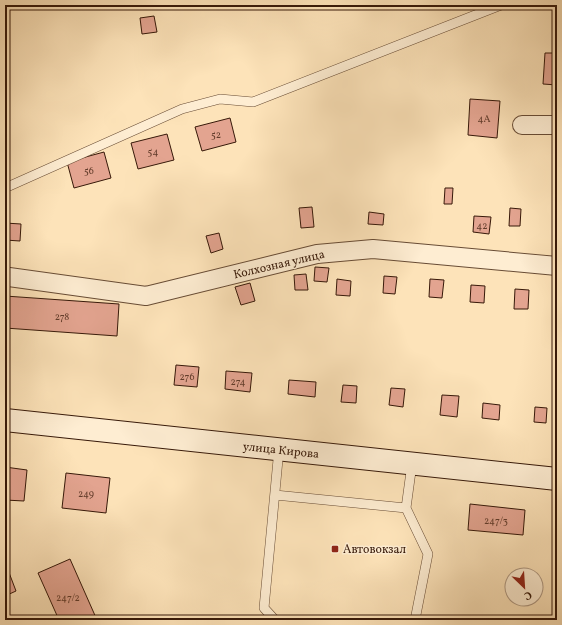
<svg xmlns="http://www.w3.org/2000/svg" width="562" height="625" font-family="Vollkorn,serif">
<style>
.building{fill:#e3a490;stroke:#371909}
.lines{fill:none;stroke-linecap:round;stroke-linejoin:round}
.lane-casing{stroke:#684c35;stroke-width:10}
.street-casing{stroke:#684c35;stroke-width:20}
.secondary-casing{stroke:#371909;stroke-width:24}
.lane{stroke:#feedd2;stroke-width:9}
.street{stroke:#feedd2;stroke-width:18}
.secondary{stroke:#feedd2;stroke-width:22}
.poi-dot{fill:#8f2418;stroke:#feedd2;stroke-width:1.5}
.labels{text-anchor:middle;stroke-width:3;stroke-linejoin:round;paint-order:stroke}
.number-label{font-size:10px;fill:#623c2b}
.street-label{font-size:12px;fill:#371909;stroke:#feedd2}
.poi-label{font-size:12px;fill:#371909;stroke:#feedd2;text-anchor:start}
</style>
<rect width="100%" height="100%" fill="#fde3b9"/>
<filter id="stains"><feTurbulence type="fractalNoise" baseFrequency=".005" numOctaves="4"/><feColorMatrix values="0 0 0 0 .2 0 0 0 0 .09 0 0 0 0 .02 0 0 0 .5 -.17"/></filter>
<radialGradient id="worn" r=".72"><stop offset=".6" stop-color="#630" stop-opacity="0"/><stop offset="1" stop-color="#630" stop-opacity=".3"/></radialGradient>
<path class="building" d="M154,16L157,32L142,34L140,18Z
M545,53H557V85L543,84Z
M470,99L500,101L497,138L468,135Z
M230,118L236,142L202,151L195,127Z
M167,134L174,160L138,169L131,143Z
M104,152L111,178L74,188L67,162Z
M445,188H453L452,204H444Z
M312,207L314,227L301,228L299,208Z
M510,208L521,209L520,226H509Z
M369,212L384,214L383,225L368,224Z
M474,216L491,217L489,234L473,232Z
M5,223L21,224L20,241L5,240Z
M219,233L223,249L211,253L206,236Z
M315,267L329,268L327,282L314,281Z
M306,274L308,290H295L294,275Z
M384,276L397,277L395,294L383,293Z
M337,279L351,281L350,296L336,295Z
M430,279L444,280L442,298L429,297Z
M250,283L255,301L241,305L235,287Z
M471,285L485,286L484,303L470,302Z
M515,289L529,290L528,309H514Z
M557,295V313H555Z
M5,296L119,304L117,336L5,328Z
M176,365L199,367L197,387L174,385Z
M226,371L252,373L250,392L225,389Z
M289,380L316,382L315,397L288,394Z
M343,385L357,386L356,403L341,402Z
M391,388L405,389L403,407L389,405Z
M442,395L459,396L457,417L440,415Z
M483,403L500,405L499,420L482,418Z
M535,407L547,408L546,423L534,422Z
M556,416H557V431H554Z
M5,467L27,470L24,501L5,500Z
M66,473L110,478L106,513L62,508Z
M470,504L525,510L523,535L468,530Z
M70,559L97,620H59L38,573Z
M5,562L16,591L5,596Z"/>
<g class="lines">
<g class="lane-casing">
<path id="lane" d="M5,188L182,109L220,99L253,102L501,5
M412,464L406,508L428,554L415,620
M275,495L406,508
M275,620L264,608L279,449"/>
</g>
<g class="street-casing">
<path id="street" d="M522,125H557
M5,278L9,277L146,296L317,254L373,249L557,266"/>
</g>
<g class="secondary-casing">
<path id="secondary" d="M5,420L557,479"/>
</g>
<use href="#lane" class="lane"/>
<use href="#street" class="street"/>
<use href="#secondary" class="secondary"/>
</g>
<rect class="poi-dot" x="331" y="545" width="8" height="8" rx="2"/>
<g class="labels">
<g class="number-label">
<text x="484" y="122">4А</text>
<text x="216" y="138">52</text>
<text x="153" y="155">54</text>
<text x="89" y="174">56</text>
<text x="482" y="229">42</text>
<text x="62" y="320">278</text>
<text x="187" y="380">276</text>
<text x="238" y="385">274</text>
<text x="86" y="497">249</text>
<text x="496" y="524">247/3</text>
<text x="68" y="601">247/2</text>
</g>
<g class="street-label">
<text transform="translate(279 264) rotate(-13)" y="4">Колхозная улица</text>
<text transform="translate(281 450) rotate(6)" y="4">улица Кирова</text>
</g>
<g class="poi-label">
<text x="343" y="553">Автовокзал</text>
</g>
</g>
<rect width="562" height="625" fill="none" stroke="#fde3b9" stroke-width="20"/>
<rect x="6" y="6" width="550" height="613" fill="none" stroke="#371909" stroke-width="2"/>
<rect x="10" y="10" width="542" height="605" fill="none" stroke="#371909"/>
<g transform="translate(524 587) rotate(155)"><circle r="19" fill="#feedd2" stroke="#ae9882"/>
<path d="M0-3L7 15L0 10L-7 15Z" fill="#8f2418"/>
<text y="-6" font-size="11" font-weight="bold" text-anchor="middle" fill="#371909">С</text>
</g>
<rect width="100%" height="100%" filter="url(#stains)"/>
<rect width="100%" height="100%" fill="url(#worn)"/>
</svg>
